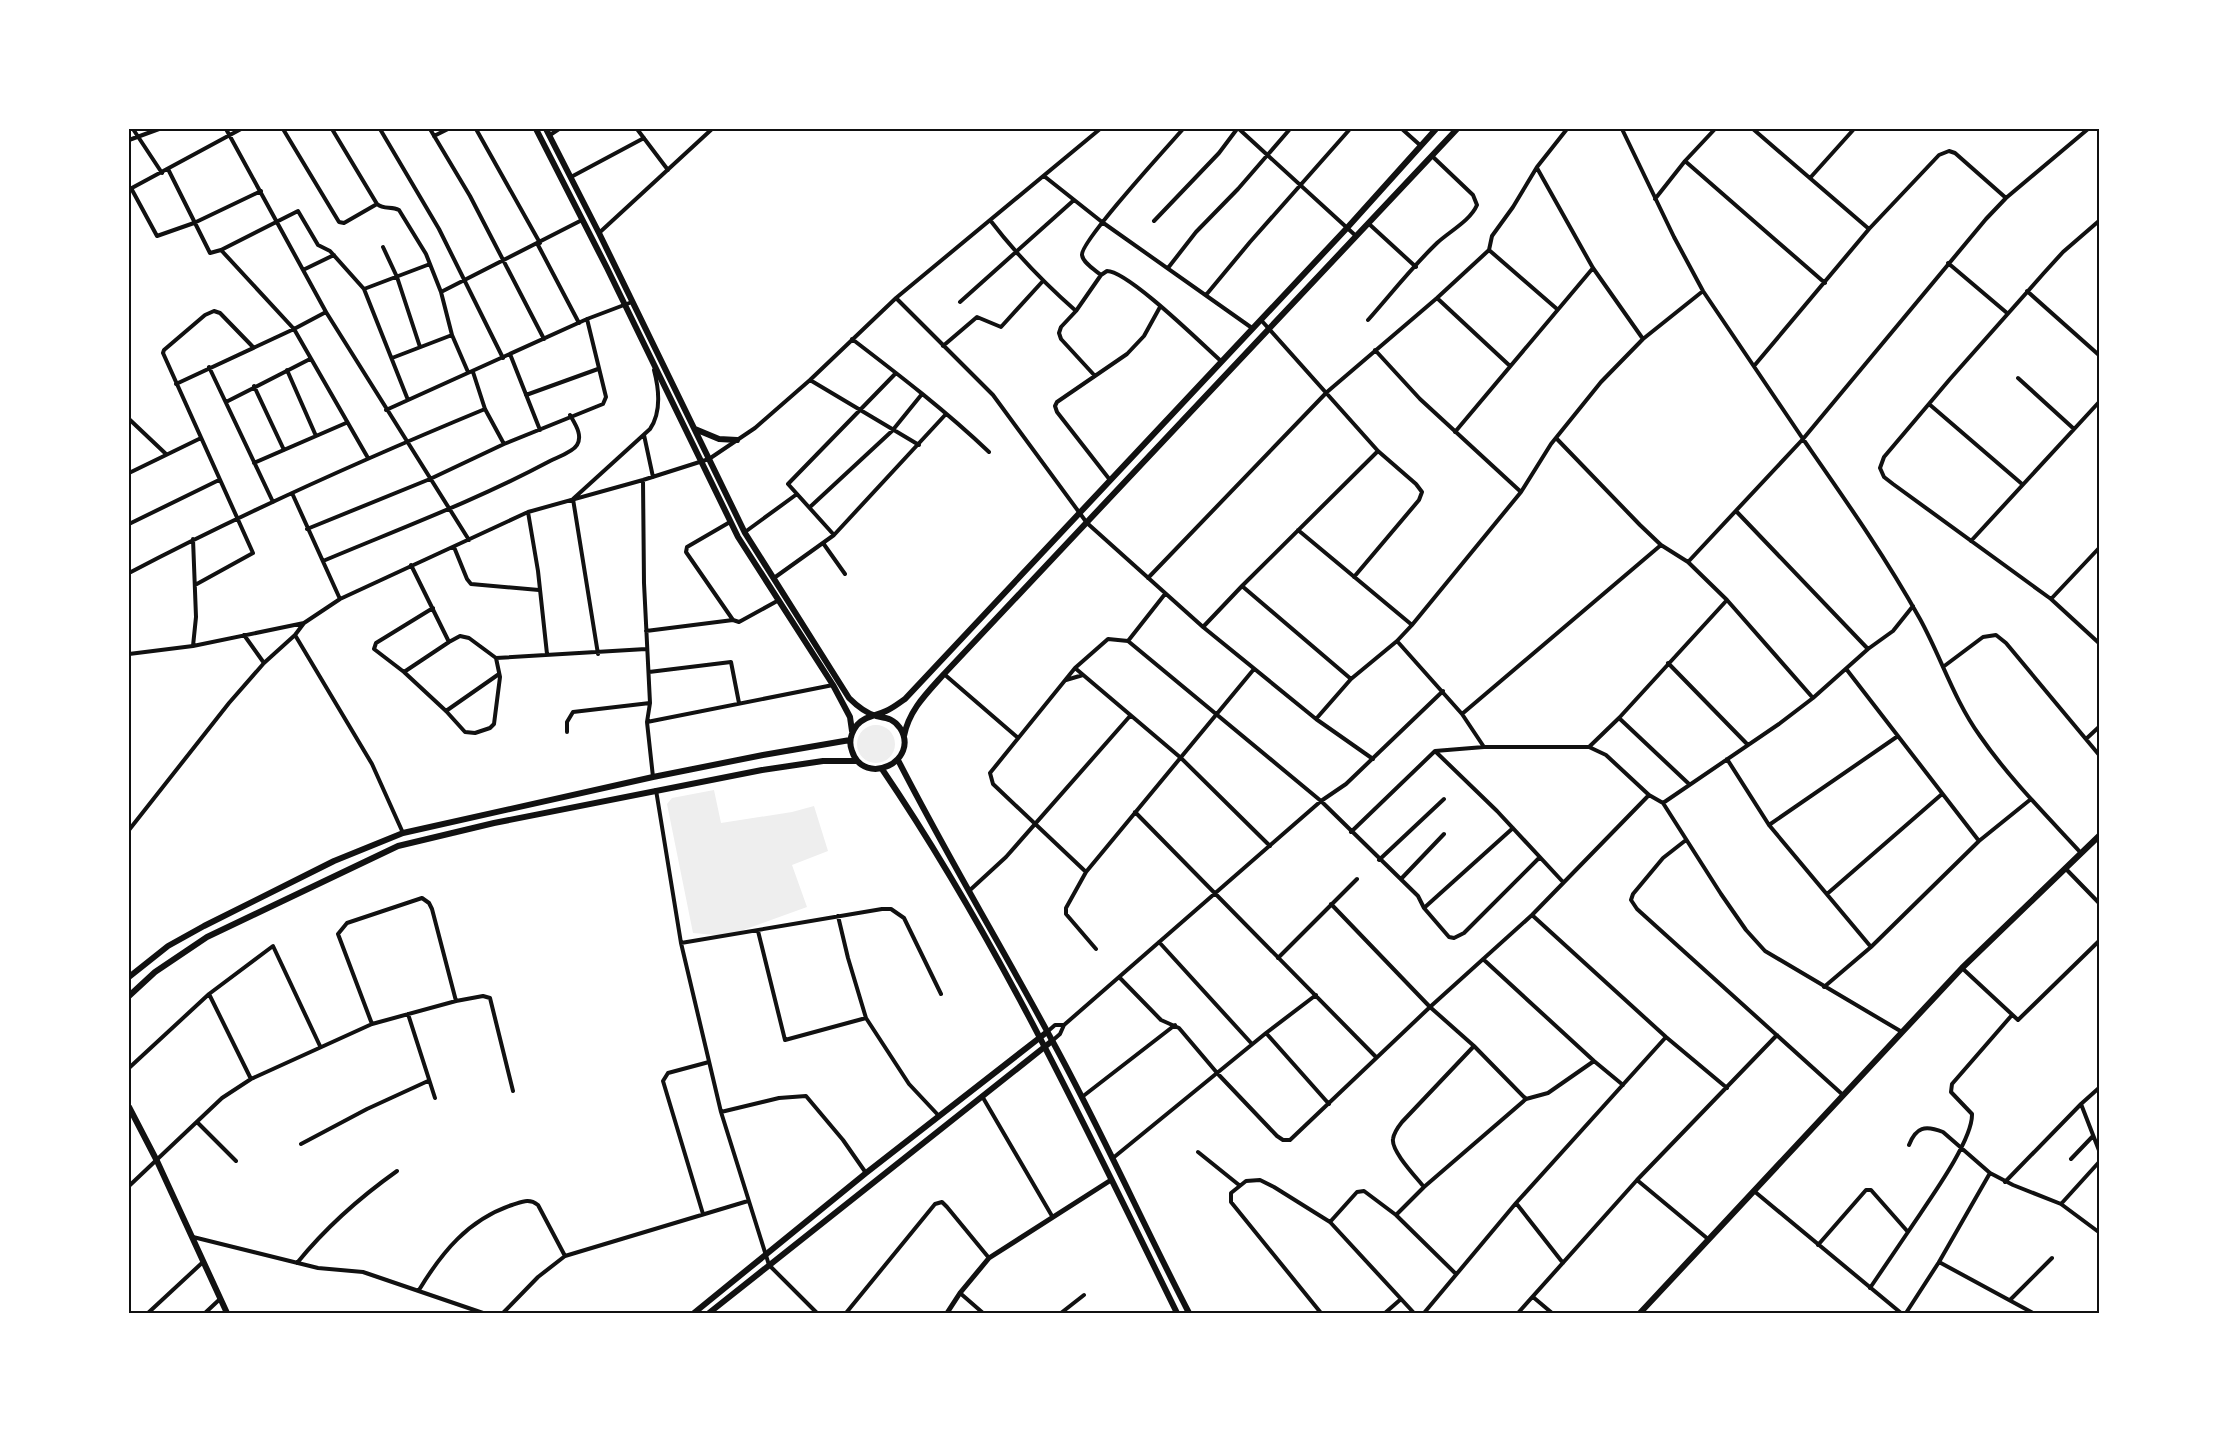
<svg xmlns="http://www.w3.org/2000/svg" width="2229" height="1442" font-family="'Sofia Sans Condensed',sans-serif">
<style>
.green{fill:#eee}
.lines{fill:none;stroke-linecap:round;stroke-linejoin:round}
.minor{stroke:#111;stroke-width:4}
.tertiary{stroke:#111;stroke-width:5}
.secondary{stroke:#111;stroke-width:6}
.primary{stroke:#111;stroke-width:6}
.neatline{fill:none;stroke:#111;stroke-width:2}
</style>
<rect width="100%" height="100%" fill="#fff"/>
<path class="green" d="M857 744a19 19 0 1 1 38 0a19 19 0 1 1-38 0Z
M714,790L721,823L792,812L814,806L828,851L792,865L807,907L727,936L693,933L667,804L672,798Z"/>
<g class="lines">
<path class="minor" d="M133,129L162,173
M226,129L326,312L469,540
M283,129L339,222L344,223L377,204
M332,129L377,204C384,210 391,206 399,210L426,254L441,292L452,335L468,372
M380,129L439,229L503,358
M430,129L470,196L544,339
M476,129L540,243
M637,129L668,170
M1239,129L1356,236
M1402,129L1421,146
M1622,129L1674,237L1703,291L1803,439L1986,219L2006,198L2088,129
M1753,129L1869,229
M550,135L559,129
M434,136L448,129
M129,140L159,129
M1685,161L1825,283
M1537,168L1593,268L1643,339
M168,169L210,253L221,250L298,211L318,245L330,251L364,289L408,400
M1044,176L1102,222L1252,328
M571,177L644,138
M1810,178L1854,129
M131,188L157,236L194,223L261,191
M130,189L241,129
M1655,199L1685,161L1715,129
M990,220C1016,254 1044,283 1076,311
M2100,220L2063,252L2043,274L1950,379L1884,457L1880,468L1884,477L1893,484L2051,599L2100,644
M1154,221L1219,153L1237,129
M1368,223L1416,267
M599,233L712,129
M538,245L579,323
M383,247L397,277L420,347
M221,250L294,329L368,458
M1489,250L1557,309
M1948,263L2007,313
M1168,268L1196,232L1238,189L1290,129
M303,270L334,255
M1101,275C1095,270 1083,263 1082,255C1080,242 1169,145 1183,129
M364,289L430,264
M2027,291L2100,356
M441,292L582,220
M1206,295L1250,242L1350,129
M896,298L993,395L1087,523L1203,627L1316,719L1373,759
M1437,298L1510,366
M960,302L1074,200
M1261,320L1378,451L1416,484L1422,492L1419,500L1354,577
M1368,320C1391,294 1412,267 1437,243C1450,231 1470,221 1477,205L1473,195L1432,156
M852,339C899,375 946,411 989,452
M943,346L977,317L1001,327L1042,282
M1375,350L1420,399L1521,492
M510,354L540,430
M392,358L452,335
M1754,366L1869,229L1939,155L1949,151L1955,153L2006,198
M209,367L273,502
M287,370L316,436
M473,372L485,409L504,444
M1095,376L1061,339L1059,333L1061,327L1076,311L1101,275L1107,271C1128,271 1202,344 1221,361
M2018,378L2074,429
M810,380L919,445
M176,384L294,329L326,312
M254,386L284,450
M526,395L598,369
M226,402L310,359
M1929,404L2022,484
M386,410L587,319L632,302
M129,419L166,454
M1455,432L1593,268
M644,435L653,477
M1556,438L1640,525L1661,545L1688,562L1727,600L1813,698
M254,463L346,423
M129,473L201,438
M643,480L644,583L650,703L647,722L653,777
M1110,480L1057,412L1055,406L1057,402L1127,354L1144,336L1160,307
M292,493L340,599
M810,507L892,431L922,394
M1736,511L1868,649
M528,512L538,571L547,654
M730,522L687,547L686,552L733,620L739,622L779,600
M129,524L219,480
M307,529L430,479L504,444L603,404L606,397L587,319
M1298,530L1412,625
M745,532L797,494
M834,535L788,484L896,373
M1971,541L2100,401
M823,543L845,574
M454,547L467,579L471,584L539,590
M323,561C399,529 477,500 550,461C558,457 573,452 577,445C583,435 575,424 570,415
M1688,562L1803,439C1844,498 1885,556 1920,619C1941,657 1954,700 1980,736C2009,778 2047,816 2081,853
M411,565L449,642
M129,573C245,512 364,459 485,409
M774,578L834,535L946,414
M1148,578L1327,392L1437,298L1489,250L1492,236L1513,207L1537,167L1567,129
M195,585L253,553L163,353L164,350L205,315L214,311L220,313L253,347
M1242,586L1351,679
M2051,599L2100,547
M1203,627L1242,586L1378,451
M646,631L733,620
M244,635L264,663
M295,635L372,764L403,833
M1128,641L1321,801L1418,896L1424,908L1449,937L1454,938L1464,933L1539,858
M1397,641L1462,714L1484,747
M193,646L196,617L193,539
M129,654L193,646L304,623
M598,654L573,499L650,429C661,413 659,389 654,370
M496,658L646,649
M1668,663L1748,745
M1943,667L1983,637L1996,635L2006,643L2100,756
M1075,668L1181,758L1270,846
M1847,670L1979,841
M404,672L449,642L460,636L469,638L496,658L500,677L494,724L490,728L475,733L465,732L446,711L404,672L374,649L376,643L433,608
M649,672L731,662L739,703
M944,674L1017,737
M1066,680L1083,675
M446,711L499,674
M1462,714L1661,545
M1619,718L1689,784
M1316,719L1351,679L1397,641L1412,625L1521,492L1551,444L1601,382L1643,339L1703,291
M647,722L833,685
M567,732V722L573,712L650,703
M2086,739L2100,726
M1589,747L1619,718L1727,600
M1436,752L1497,811L1563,882
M1727,759L1769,825L1871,947
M656,790L681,943L721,1112L769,1265L817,1313
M1663,803L1779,724L1813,698L1868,649L1893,631L1913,606
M1135,812L1376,1057
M1769,825L1898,736
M129,830L229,703L264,663L295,635L304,623L340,599L528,512L643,480L709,459L755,428L810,380L896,298L1100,129
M1351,832L1435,751L1484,747H1589L1606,755L1649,795L1663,803L1721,894L1746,930L1765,951L1902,1032
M1686,840L1663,858L1633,894L1631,900L1637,909L1843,1095
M1379,860L1444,799
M2066,869L2100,904
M1086,872L993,784L990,773L1075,668L1108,639L1128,641L1165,594
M1401,879L1444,834
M969,891L1006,857L1130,716
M1827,894L1942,794
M1331,904L1430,1007L1474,1046L1526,1099
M1424,908L1513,828
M1532,915L1666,1037L1727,1088
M838,916L848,958L866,1018L909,1084L939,1116
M758,931L785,1040L866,1018
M1159,942L1252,1044
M681,943L882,909H891L904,918L941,994
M1096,949L1066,914V908L1086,872L1254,669
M1278,958L1357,879
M1483,959L1594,1061L1623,1085
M1962,968L2018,1020L2100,940
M1120,978L1161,1020L1179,1028L1218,1074L1277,1136L1283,1140H1290L1430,1007L1532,915L1649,795
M1824,987L1871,947L1979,841L2031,799
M209,994L273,946L320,1046
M408,1014L435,1098
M372,1024L338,934L347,923L422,898L429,903L432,909L456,1001
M1047,1032L1055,1025H1063
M1266,1033L1329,1104
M1052,1041L1060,1034L1064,1025L1321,801L1346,784L1443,691
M129,1068L209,994L251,1079
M982,1096L1052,1216
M1082,1097L1175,1025
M2081,1104L2100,1153
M721,1112L779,1098L806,1096L843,1140L866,1173
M197,1122L236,1161
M301,1144L367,1109L428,1081
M1909,1145C1916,1127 1925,1125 1943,1132L1990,1173L2013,1185L2061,1204L2100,1233
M1198,1152L1239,1185
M1113,1158L1266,1033L1316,995
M2071,1159L2093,1136
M1637,1180L1708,1239
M2005,1182L2081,1104L2100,1087
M129,1186L222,1098L251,1079L372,1024L456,1001L483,996L490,998L513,1091
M1424,1187C1416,1177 1391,1151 1393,1139C1394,1132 1398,1127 1402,1122L1474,1046
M1754,1191L1901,1313
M1516,1203L1563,1263
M2061,1204L2100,1161
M703,1214L663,1081L668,1073L709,1062
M1396,1215L1424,1187L1526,1099L1548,1093L1594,1061
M1330,1222L1357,1192L1364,1191L1396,1215L1456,1274
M1908,1232C1924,1207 1973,1142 1972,1114L1951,1092L1952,1084L2012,1015
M193,1237L318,1268L363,1272L483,1313
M1818,1245L1866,1190H1871L1908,1232L1870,1288
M1939,1262L2033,1313
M297,1263C327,1226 359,1198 397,1171
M419,1290C442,1252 468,1220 512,1205C522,1202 529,1198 538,1205L565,1256
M960,1293L983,1313
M1533,1297L1552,1313
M2010,1300L2052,1258
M148,1313L203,1262
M205,1313L220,1299
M503,1313L538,1277L565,1256L748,1201
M846,1313L935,1204L942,1202L947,1207L989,1258
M1061,1313L1084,1295
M1321,1313L1231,1202V1193L1246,1181L1260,1180L1274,1187L1330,1222L1414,1313
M1385,1313L1401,1299
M1424,1313L1516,1203L1666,1037
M1518,1313L1637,1180L1777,1035
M1906,1313L1939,1262L1990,1173"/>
<path class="tertiary" d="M947,1313L960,1293L989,1258L1111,1180"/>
<path class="secondary" d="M694,1313L866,1173L1047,1032
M709,1313L1052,1041"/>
<path class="primary" d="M536,129L607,268L738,537L833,685L850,717L852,731
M546,129L599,233L745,533L849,698C856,705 866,713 876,716C886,718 893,718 900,728C921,761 864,788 852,751C848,741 851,733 857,725C865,716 875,716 886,711C893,708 899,703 905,699L1347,228L1436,129
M695,429L719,439L737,440
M904,736C909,710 927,693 944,674L1457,129
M898,760C947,856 1003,949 1054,1044C1102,1132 1143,1224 1189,1313
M882,769C998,940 1086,1128 1177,1313
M129,977L168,946L204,926L334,861L403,833L653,777L763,755L850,740
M129,996L155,972L207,937L398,846L494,823L762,770L823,761H857
M129,1107L157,1161L227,1313
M1640,1313L1962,968L2100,835"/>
</g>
<rect width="2229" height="1442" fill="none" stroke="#ffffff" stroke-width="261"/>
<rect x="130" y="130" width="1968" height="1182" class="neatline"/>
</svg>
